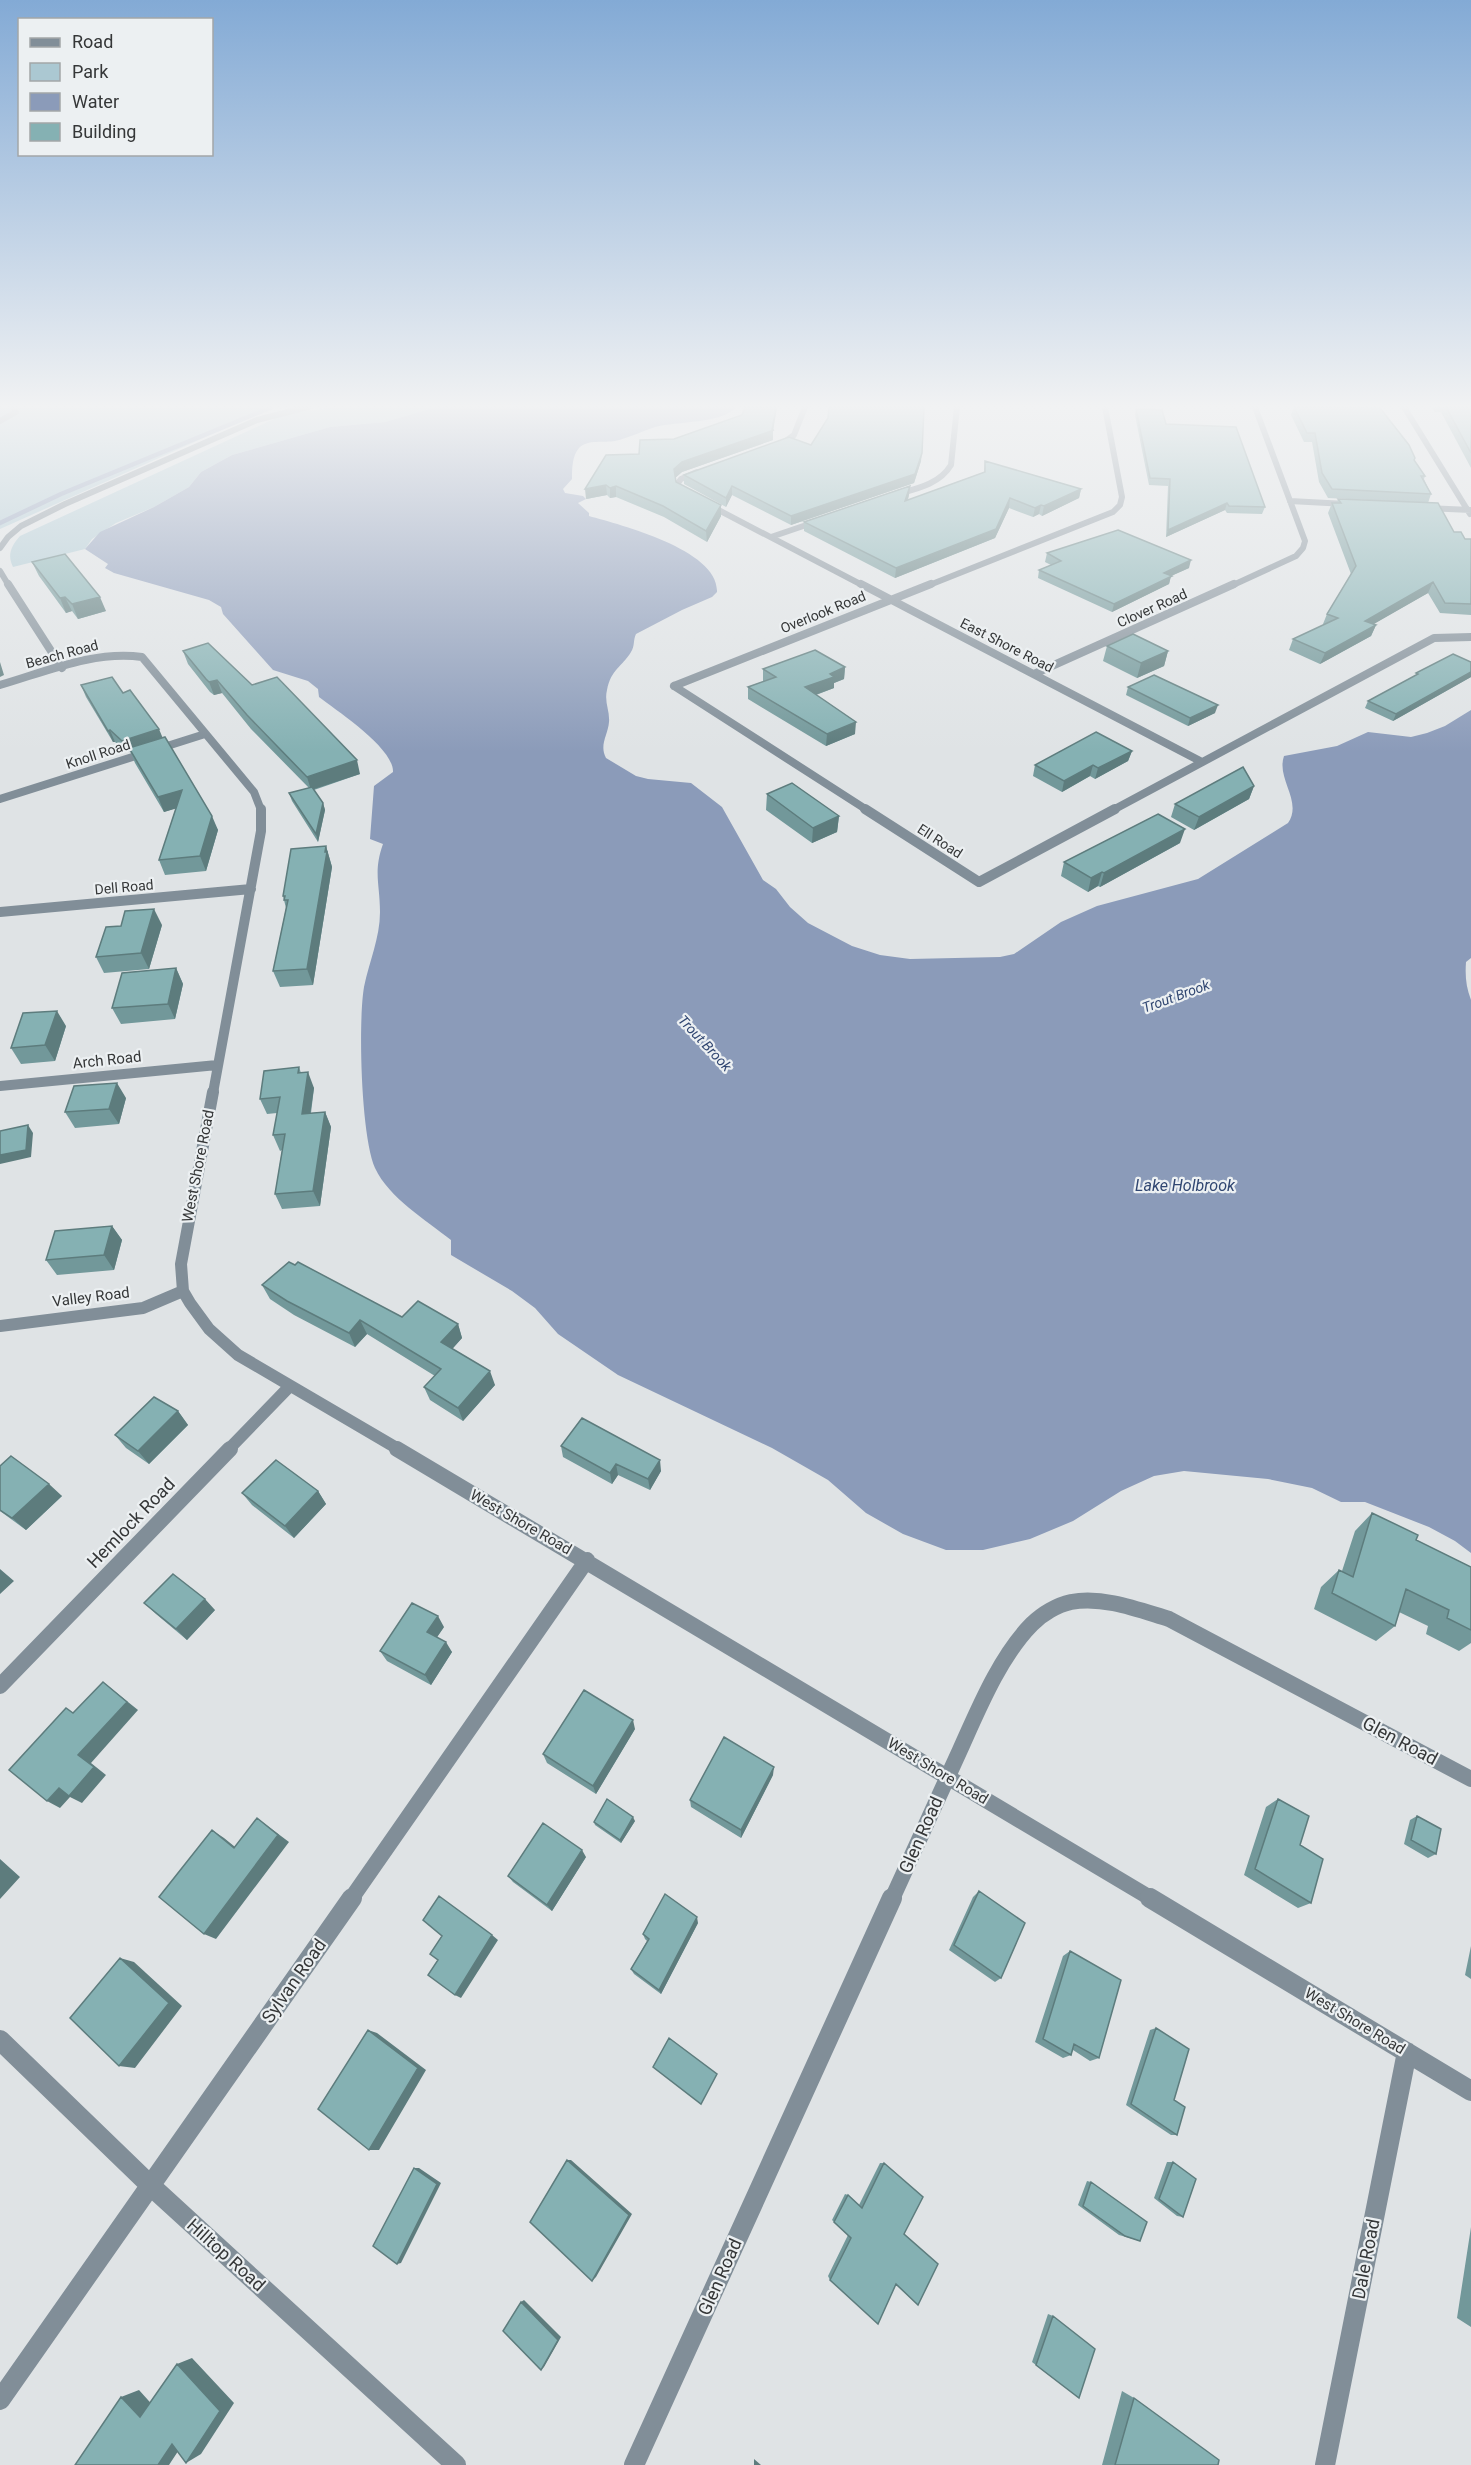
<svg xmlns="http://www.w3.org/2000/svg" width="1471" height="2465" font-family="Roboto,sans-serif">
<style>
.green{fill:#abc8d2}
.water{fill:#8b9bb9}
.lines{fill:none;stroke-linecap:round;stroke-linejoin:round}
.stream{stroke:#8b9bb9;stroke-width:4.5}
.service{stroke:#818e98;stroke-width:6}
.minor-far5{stroke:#818e98;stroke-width:6}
.minor-far4{stroke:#818e98;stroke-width:8}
.minor-far3{stroke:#818e98;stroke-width:10}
.minor-far2{stroke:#818e98;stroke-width:12}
.minor-far1{stroke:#818e98;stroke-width:16}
.minor{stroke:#818e98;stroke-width:20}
.wall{fill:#72989a}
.shaded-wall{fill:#5d7c7d}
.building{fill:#85b1b3;stroke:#5d7c7d;stroke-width:1.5}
.labels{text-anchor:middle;stroke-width:4.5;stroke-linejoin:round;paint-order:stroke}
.far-street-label{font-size:14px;fill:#353738;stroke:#ecf0f2}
.far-water-label{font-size:14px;font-style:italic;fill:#304671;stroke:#ecf0f2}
.street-label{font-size:15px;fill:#353738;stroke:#ecf0f2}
.water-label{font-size:16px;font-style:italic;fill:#304671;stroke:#ecf0f2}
.near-street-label{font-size:18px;fill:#353738;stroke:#ecf0f2}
</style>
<rect width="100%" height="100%" fill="#dfe3e5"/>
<path class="green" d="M0,407H273L0,529Z
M339,407H436L385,422L330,427L232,455L201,472L189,487L154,507L116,523L92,539L85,549L13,567C7,555 11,546 20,536L276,418L297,412Z"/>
<path class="water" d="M436,407H736C722,424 677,421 655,427C642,431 629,438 615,441C605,443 587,439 579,448C572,456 572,469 572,479L563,489L565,493L583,496L586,499L578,503L589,513V516C621,525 719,550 717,592L712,597L682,610L636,634C633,640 635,646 631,652C622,667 611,669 607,690C604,702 610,711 609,722C608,735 599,745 606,758L636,776L648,779L691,783L722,807L763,880L776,889L790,907L808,923L852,946L880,955L910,959L1000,957L1014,954L1061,922L1097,906L1198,879L1288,823C1303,801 1276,779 1284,756L1337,746L1368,732L1411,737L1427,733L1445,726L1471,710V958L1466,962C1465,976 1466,987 1471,1000V1553L1455,1541L1429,1527L1365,1502H1341L1312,1488L1268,1479L1184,1471L1154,1476L1121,1491L1073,1521L1030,1539L983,1550H946L903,1534L866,1513L828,1480L772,1448L618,1375L558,1334L535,1308L512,1291L451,1255V1240C426,1220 389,1198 375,1168C361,1136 358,1023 364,987C369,962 380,938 380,912C380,884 373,872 383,844L370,839L374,786L393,772C394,748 337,711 319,697L318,689L308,681L273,670L223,614L221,607L209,600L114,573L105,568L108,564L85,549L100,532L154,507L189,487L201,472L232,455L330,427L385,422Z"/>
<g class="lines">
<path class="stream" d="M0,523L61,494L272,407"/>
<path class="service" d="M0,421L16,412L13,407"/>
<path class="minor-far5" d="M1404,407L1470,514
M779,446L794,435L805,407
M689,495L679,488L678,483L681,479L697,472
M894,495C915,489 939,485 951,465L957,407
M1290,501L1346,504
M707,504L864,586
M1426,508L1471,510
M771,537L818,521
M0,548L8,537L21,526L65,504L257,420L308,407
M0,571L9,586
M927,586L1113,512L1120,505L1122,497L1105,407
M1231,586L1296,556L1303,548L1305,541L1255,407"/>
<path class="minor-far4" d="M8,584L62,668
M861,584L1202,762
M1034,674L1234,584
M0,685C45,672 95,650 142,657L254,792L261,810
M674,686L867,810
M674,686L931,584
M0,799L205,734
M1113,810L1434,638L1471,637"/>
<path class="minor-far3" d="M865,809L979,882L1115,809
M0,912L251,889
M0,1086L217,1065
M213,1093L261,831V809"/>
<path class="minor-far2" d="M213,1092L181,1264L183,1291L190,1303L209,1329L238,1355L400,1450
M0,1326L143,1308L183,1291
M228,1450L289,1387"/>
<path class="minor-far1" d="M397,1449L1152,1899
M0,1686L230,1449
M351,1899L587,1560
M892,1899C914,1850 937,1800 960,1750C978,1710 1000,1656 1032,1624C1042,1614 1057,1605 1071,1602C1104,1596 1139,1610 1169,1619L1471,1779"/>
<path class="minor" d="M1150,1898L1471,2091
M0,2040L151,2186L456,2465
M0,2400L352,1898
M634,2465L892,1898
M1325,2465L1407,2052"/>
</g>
<path class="wall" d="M745,407H777L773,430V440L682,472L675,478L676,482L721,505V516L707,542L664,517L616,497L610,498L607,495L586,499L639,454L674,439L742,415Z
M1294,407L1415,458L1414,461L1425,476L1424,479L1431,494L1428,503L1328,498L1319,482L1312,442H1304L1291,415Z
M1432,407H1471V468L1441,412H1435Z
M1136,409L1166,424L1265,507L1262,514L1227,513L1225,510L1166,537L1168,486L1149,485L1135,415Z
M811,445L921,461L914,483L791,525L732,495L726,507L684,484V475Z
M985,461L1081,489L1079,498L1042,516L1039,514L1033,517L1009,508L995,538L895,578L804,531V522L909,495L908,500L984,472Z
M1338,499L1454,532L1465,539H1471V615L1440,613L1428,593L1373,624L1376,625L1371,636L1320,664L1289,650L1293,639L1324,625L1323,624L1327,614L1351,574L1328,513L1332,503H1337Z
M1047,553L1189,568L1171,576L1169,584L1112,612L1038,578L1039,570L1051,565L1045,562Z
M32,562L106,611L78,619L72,611L66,613L39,576Z
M1107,646L1168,651L1164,666L1137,678L1103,661Z
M183,651L252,685L360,774L314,790L323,803L325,810L318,842L292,801L289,793L309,788L251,729L222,693L214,695L210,692L188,664Z
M1471,662V677L1393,721L1365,708L1368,701L1416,676V673Z
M845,667L844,679L834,683V688L816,695L855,734L826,746L748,699V687L764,681H763V669Z
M81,685L123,693L163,738L218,830L206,871L165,875L159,860L176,808L164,812L135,763L130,751L127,752L115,742H113L86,697Z
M1128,687L1215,713L1188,726L1126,695Z
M1132,751L1128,761L1095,779L1090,776L1062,792L1033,776L1035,765Z
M1254,786L1249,799L1194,830L1171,817L1175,804Z
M767,794L839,816L837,832L812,843L766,810Z
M1180,843L1100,887L1098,886L1088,892L1061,876L1064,862Z
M326,846L332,867L313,985L280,987L273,971L286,908L283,896Z
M162,925L149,969L104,973L96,957Z
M176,968L183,984L175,1019L121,1024L112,1008Z
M66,1026L55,1061L21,1064L11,1048Z
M299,1067L301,1073L314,1088L311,1113L325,1112L331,1127L320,1206L282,1209L275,1194L282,1150L280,1151L273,1135L277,1113L267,1114L260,1099Z
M126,1098L119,1124L75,1128L65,1112Z
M112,1226L122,1240L114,1270L57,1275L46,1260Z
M295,1265L402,1317L458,1324L462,1338L452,1349L495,1385L463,1421L430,1400L424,1387L435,1376L367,1334L355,1347L294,1315L270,1299L262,1285Z
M178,1411L188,1425L149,1464L126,1448L115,1435Z
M561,1446L661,1471L650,1490L618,1475L612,1484L563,1457Z
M0,1466L62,1496L26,1530L0,1511Z
M318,1491L326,1504L294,1538L252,1505L242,1493Z
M1372,1513L1416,1540L1471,1567V1643L1459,1651L1426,1634L1428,1626L1399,1612L1395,1626L1376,1641L1314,1609L1321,1587L1339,1570L1342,1571L1355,1531Z
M144,1603L215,1610L187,1640L156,1614Z
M444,1627L437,1637L452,1652L431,1685L387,1661L380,1651Z
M635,1729L596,1794L547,1763L543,1754Z
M773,1775L741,1838L691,1807L690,1800Z
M1278,1799L1300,1845L1311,1903L1298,1908L1244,1875L1266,1807Z
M1417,1816L1436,1854L1428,1858L1404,1844L1410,1820Z
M635,1821L621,1843L595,1825L594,1822Z
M586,1857L552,1911L513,1882L508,1876Z
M979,1891L1001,1978L995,1982L949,1950L973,1897Z
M698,1923L661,1994L634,1974L631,1969L647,1941L645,1939L643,1934Z
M1471,1946V1979L1465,1975Z
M1070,1951L1099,2058L1090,2061L1073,2050L1071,2055L1063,2058L1035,2042L1063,1956Z
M1156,2028L1174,2100L1177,2135H1171L1126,2105L1150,2030Z
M1167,2162H1173L1183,2217L1177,2216L1154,2198Z
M880,2163H884L904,2234L918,2305L896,2285L830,2280L828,2276L848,2235L832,2220L845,2194L848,2195L859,2205Z
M1087,2181L1091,2182L1140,2241L1119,2235L1078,2205Z
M1471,2227V2327L1457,2318Z
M1048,2314L1053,2316L1079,2398L1032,2362Z
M1122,2391L1134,2398L1218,2465H1102Z"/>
<path class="shaded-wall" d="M776,407H777L773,431V440L682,472L674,479V469L682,462Z
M922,453L921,461L914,483L791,525V516Z
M606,485L607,495L586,499L585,489Z
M616,486V497L610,498V488Z
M732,486V495L726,507V498Z
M910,486L909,495L904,510L905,501Z
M1081,489L1079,498L1042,516L1044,506Z
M1010,498L1009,508L995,538L895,578L896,568Z
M1227,503L1225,510L1166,537L1168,530Z
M721,505V516L707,542L706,531Z
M1041,505L1039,514L1033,517L1035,508Z
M1191,560L1189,568L1171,576L1169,584L1112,612L1114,604L1164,573Z
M1433,582L1428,593L1360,632L1365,621Z
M65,597L72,611L66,613L60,598Z
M100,597L106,611L78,619L72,604Z
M1376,625L1371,636L1320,664L1325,653Z
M1168,651L1164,666L1137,678L1141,663Z
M0,662L4,675L0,677Z
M845,667L844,679L834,683V688L804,699L805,687L830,674Z
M1471,672V677L1393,721L1396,714Z
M217,680L222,693L214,695L209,682Z
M1218,705L1215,713L1188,726L1190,718Z
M856,722L855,734L826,746L827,734Z
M159,729L164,741L129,748L130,751L127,752L122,741Z
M110,730L115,742H113L108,731Z
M1132,751L1128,761L1095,779L1098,768Z
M357,760L360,774L311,790L307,777Z
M1093,765L1090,776L1062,792L1064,781Z
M1254,786L1249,799L1194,830L1199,817Z
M182,790L188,805L164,812L158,797Z
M323,803L325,810L318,842L316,834Z
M212,816L218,830L206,871L200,856Z
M839,816L837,832L812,843L813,828Z
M1185,829L1180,843L1100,887L1104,873Z
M326,846L332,867L313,985L307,969Z
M1102,872L1098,886L1088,892L1091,878Z
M154,909L162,925L149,969L141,953Z
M176,968L183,984L175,1019L168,1004Z
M57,1011L66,1026L55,1061L45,1045Z
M308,1072L314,1088L308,1129L302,1114Z
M117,1083L126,1098L119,1124L109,1109Z
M325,1112L331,1127L320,1206L313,1191Z
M28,1125L33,1133L31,1157L0,1164V1155Z
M112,1226L122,1240L114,1270L104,1255Z
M360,1320L367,1334L355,1347L349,1333Z
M458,1324L462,1338L446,1356L441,1342Z
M490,1371L495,1385L463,1421L458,1408Z
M178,1411L188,1425L149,1464L138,1451Z
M660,1460L661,1471L650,1490L648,1479Z
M616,1464L618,1475L612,1484L610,1473Z
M49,1484L62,1496L26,1530L12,1518Z
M318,1491L326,1504L294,1538L285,1526Z
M0,1569L14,1581L0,1594Z
M205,1599L215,1610L187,1640L176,1629Z
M438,1616L444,1627L433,1643L427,1632Z
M446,1642L452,1652L431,1685L425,1675Z
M103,1682L138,1710L91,1763L106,1775L82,1803L70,1797L60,1808L47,1801L59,1788L78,1755Z
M633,1720L635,1729L596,1794L593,1786Z
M774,1767L773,1775L741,1838V1830Z
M633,1817L635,1821L621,1843L620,1840Z
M257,1818L289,1842L216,1939L204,1934Z
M212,1830L224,1838L245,1855L234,1848Z
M582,1850L586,1857L552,1911L547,1905Z
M0,1859L20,1877L0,1899Z
M697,1917L698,1923L661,1994L659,1990Z
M492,1935L498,1940L461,1998L455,1995Z
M120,1958L134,1962L182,2006L135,2068L119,2066Z
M368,2030L377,2033L426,2070L379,2150H369Z
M567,2160H571L632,2214L596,2277L592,2281Z
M414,2168H419L441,2183L401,2263L397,2264Z
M524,2300L561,2337L544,2367L541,2370L521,2302Z
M192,2358L234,2403L201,2454L186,2463L177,2364Z
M139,2390L157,2410L140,2417L121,2397Z
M188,2436L169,2465H158L172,2444Z
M754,2459L761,2465H754Z"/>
<path class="building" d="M745,407H776L772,430H774L682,462L674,469L676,482L721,505L706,531L663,506L616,486L610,488L606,485L585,489L606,455L639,454L640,440L674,439L742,415Z
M829,407H924L922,453L915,474L791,516L732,486L726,498L684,475L789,437L811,445L828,418Z
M1294,407L1380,408L1409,445L1415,458L1414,460L1425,476H1421L1431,494L1332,489L1322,473L1315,433H1307Z
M1446,407H1471V453Z
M1136,409L1162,410L1166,424L1236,427L1265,507L1229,506L1227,503L1168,530L1170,479L1150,478Z
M985,461L1081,489L1044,506L1041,505L1035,508L1010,498L996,529L896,568L804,522L910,486L905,501L985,472Z
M1338,499L1438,503L1454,532H1461L1465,539H1471V604L1445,603L1433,582L1365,621L1376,625L1325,653L1293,639L1338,618L1327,614L1356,566L1332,503H1341Z
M1118,530L1191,560L1164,573L1172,576L1114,604L1039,570L1061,561L1047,553Z
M65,554L100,597L72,604L65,597L60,598L32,562Z
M1133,634L1168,651L1141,663L1107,646Z
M208,643L252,685L277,677L357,760L307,777L247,715L217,680L209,682L206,679L183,651Z
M815,650L845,667L830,674L834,677L805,687L856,722L827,734L748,687L776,677L763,669Z
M1453,654L1471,662V672L1396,714L1368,701L1418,674L1416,673Z
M1154,675L1218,705L1190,718L1128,687Z
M112,677L123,693L130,690L159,729L122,741L110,730L108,731L81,685Z
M1096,732L1132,751L1098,768L1093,765L1064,781L1035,765Z
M165,737L212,816L200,856L159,860L182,790L158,797L129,748Z
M1243,767L1254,786L1199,817L1175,804Z
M792,783L839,816L813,828L767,794Z
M312,787L323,803L316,834L289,793Z
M1158,814L1185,829L1104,873L1102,872L1091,878L1064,862Z
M326,846L325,852H327L307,969L273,971L288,900H284L285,896H283L291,849Z
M154,909L141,953L96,957L106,927L121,926L125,911Z
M176,968L168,1004L112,1008L122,973Z
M57,1011L45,1045L11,1048L23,1013Z
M299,1067L298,1073L308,1072L302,1114L325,1112L313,1191L275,1194L285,1134L273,1135L280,1097L260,1099L264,1071Z
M117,1083L109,1109L65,1112L74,1086Z
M28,1125L26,1150L0,1155V1131Z
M112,1226L104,1255L46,1260L55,1231Z
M289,1262L295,1265L298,1262L402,1317L418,1301L458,1324L441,1342L490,1371L458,1408L424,1387L441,1369L360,1320L349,1333L287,1301L262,1285Z
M154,1397L178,1411L138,1451L115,1435Z
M582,1418L660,1460L648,1479L616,1464L610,1473L561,1446Z
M11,1456L49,1484L12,1518L0,1510V1466Z
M276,1460L318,1491L285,1526L242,1493Z
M1372,1513L1418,1535L1416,1540L1471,1567V1630L1447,1618L1449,1610L1406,1589L1395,1626L1332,1593L1339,1570L1353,1577Z
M173,1574L205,1599L176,1629L144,1603Z
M412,1603L438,1616L427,1632L446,1642L425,1675L380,1651Z
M103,1682L127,1702L78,1755L94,1767L69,1796L59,1788L47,1801L9,1770L66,1708L73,1713Z
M584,1690L633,1720L593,1786L543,1754Z
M724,1737L774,1767L741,1830L690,1800Z
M607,1799L633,1817L620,1840L594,1822Z
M1278,1799L1309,1816L1300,1845L1323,1859L1311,1903L1255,1869Z
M1417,1816L1441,1829L1436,1854L1411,1840Z
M257,1818L278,1835L204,1934L159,1897L212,1830L234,1848Z
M543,1823L582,1850L547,1905L508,1876Z
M979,1891L1025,1923L1001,1978L954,1945Z
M665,1894L697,1917L659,1990L631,1969L649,1939L643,1934Z
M439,1896L492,1935L455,1995L428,1975L438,1960L430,1954L442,1936L423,1920Z
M1070,1951L1121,1980L1099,2058L1074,2044L1071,2055L1043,2039Z
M120,1958L169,2003L119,2066L70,2018Z
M1156,2028L1189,2049L1174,2100L1185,2107L1177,2135L1131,2104Z
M368,2030L418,2068L369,2150L318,2109Z
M669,2038L717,2074L701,2104L653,2067Z
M567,2160L629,2215L592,2281L530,2222Z
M1173,2162L1196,2179L1183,2217L1159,2199Z
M884,2163L923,2197L904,2234L938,2264L918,2305L896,2284L878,2324L830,2280L851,2238L834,2222L848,2195L862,2208Z
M414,2168L437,2184L397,2264L373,2246Z
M1091,2182L1147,2222L1140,2241L1125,2236L1083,2206Z
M521,2302L558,2340L541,2370L503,2331Z
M1053,2316L1095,2349L1079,2398L1036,2365Z
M177,2364L220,2411L186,2463L172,2444L158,2465H75L121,2397L140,2417Z
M1134,2398L1219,2460L1218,2465H1115Z"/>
<linearGradient id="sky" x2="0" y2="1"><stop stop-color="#83aad5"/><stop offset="0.54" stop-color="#f1f2f3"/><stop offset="1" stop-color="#f1f2f3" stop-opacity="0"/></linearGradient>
<rect width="1471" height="752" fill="url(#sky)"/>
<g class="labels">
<g class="far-street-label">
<text transform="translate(1152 608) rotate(-24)" y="5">Clover Road</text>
<text transform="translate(823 612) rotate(-22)" y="5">Overlook Road</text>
<text transform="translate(1007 645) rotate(27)" y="5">East Shore Road</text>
<text transform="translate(62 654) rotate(-15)" y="5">Beach Road</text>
<text transform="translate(98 754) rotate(-18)" y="5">Knoll Road</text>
<text transform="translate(940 841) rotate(33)" y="5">Ell Road</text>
<text transform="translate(124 887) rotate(-5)" y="5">Dell Road</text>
</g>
<g class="far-water-label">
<text transform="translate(1176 996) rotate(-20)" y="5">Trout Brook</text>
<text transform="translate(705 1043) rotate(47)" y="5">Trout Brook</text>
</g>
<g class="street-label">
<text transform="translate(107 1060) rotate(-6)" y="5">Arch Road</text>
<text transform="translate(198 1166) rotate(-79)" y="5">West Shore Road</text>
<text transform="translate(91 1297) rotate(-7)" y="5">Valley Road</text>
<text transform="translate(521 1522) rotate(30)" y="5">West Shore Road</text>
<text transform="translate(938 1771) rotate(31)" y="5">West Shore Road</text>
<text transform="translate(1355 2021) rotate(31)" y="5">West Shore Road</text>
</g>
<g class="water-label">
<text x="1185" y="1191">Lake Holbrook</text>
</g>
<g class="near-street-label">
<text transform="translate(131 1523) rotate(-46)" y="6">Hemlock Road</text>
<text transform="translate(1400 1741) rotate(28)" y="6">Glen Road</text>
<text transform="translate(921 1835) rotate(-66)" y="6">Glen Road</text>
<text transform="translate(294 1981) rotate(-55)" y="6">Sylvan Road</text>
<text transform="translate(226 2255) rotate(42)" y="6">Hilltop Road</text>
<text transform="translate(1366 2259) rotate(-79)" y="6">Dale Road</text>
<text transform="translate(720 2277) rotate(-66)" y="6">Glen Road</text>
</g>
</g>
<rect x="18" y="18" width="195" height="138" fill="#ecf0f2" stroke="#a3a6a8" stroke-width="1.5"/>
<rect x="30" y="38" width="30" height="9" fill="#818e98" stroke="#a3a6a8" stroke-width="1.5"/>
<text x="72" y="48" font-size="18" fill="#353738">Road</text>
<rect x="30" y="63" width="30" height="18" fill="#abc8d2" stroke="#a3a6a8" stroke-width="1.5"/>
<text x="72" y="78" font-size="18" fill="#353738">Park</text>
<rect x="30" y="93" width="30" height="18" fill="#8b9bb9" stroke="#a3a6a8" stroke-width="1.5"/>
<text x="72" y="108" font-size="18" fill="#353738">Water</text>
<rect x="30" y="123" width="30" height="18" fill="#85b1b3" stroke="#a3a6a8" stroke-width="1.5"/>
<text x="72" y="138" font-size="18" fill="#353738">Building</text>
</svg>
